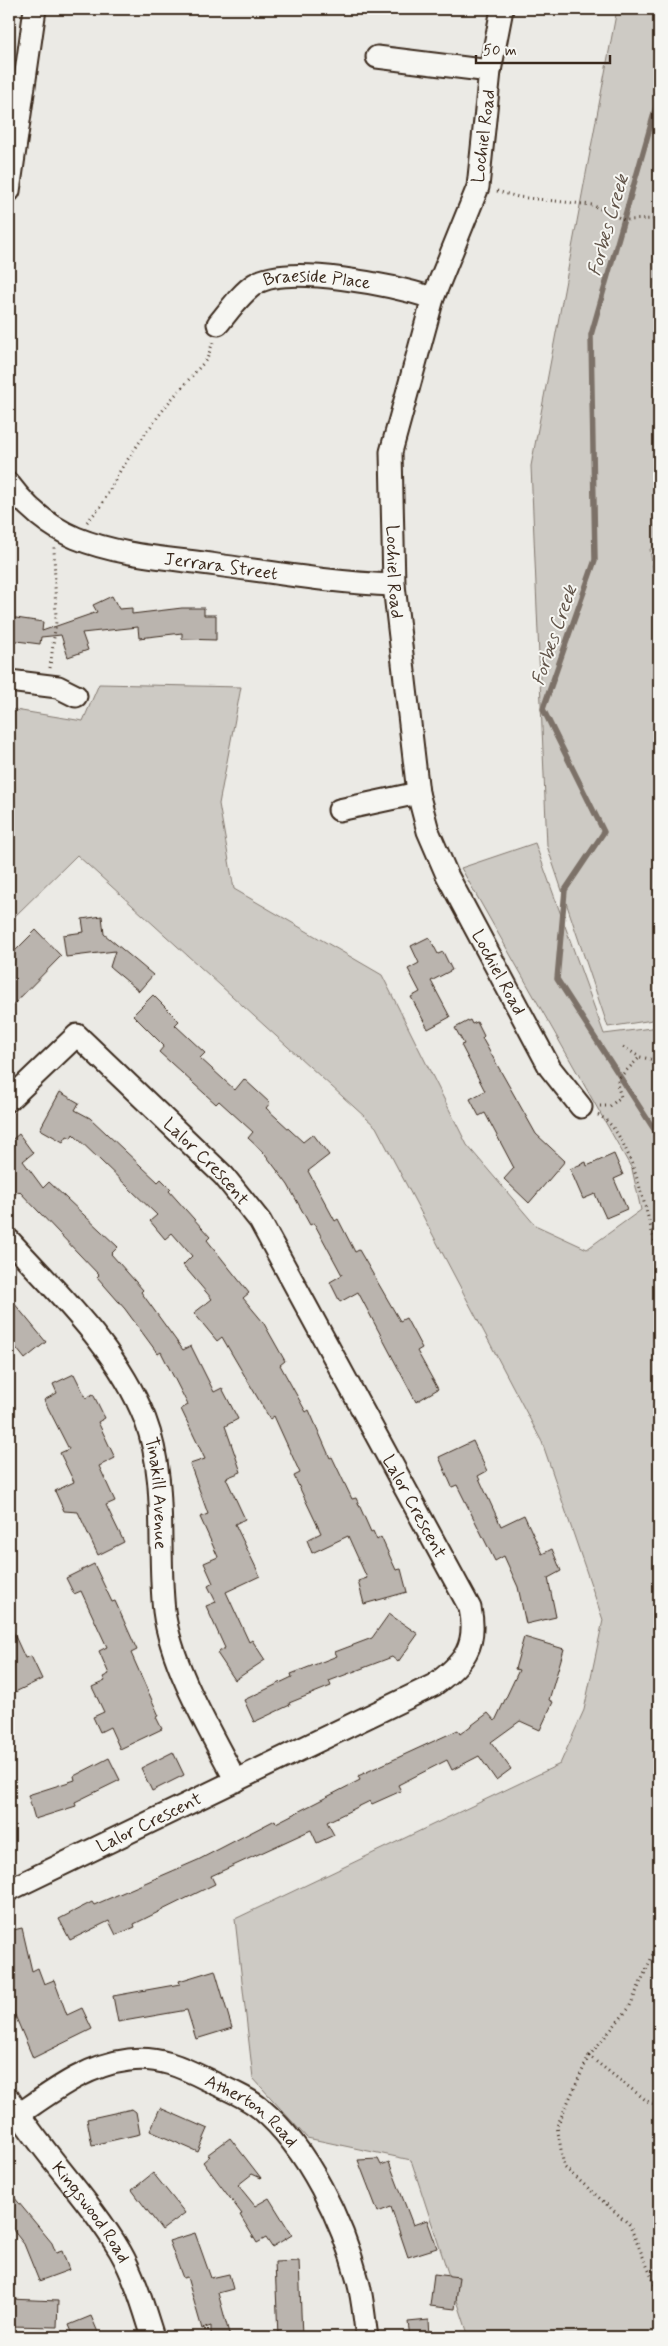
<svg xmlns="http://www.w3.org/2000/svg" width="668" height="2346" font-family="Mynerve,sans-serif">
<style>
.green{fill:#cdcac4;stroke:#847a71}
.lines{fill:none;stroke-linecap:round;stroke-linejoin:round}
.stream{stroke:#7c7167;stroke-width:5.5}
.building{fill:#bab4ae;stroke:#3b2a1e}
.minor-casing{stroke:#3b2a1e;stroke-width:25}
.path{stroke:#3b2a1e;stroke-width:3;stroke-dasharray:1 4;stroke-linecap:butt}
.minor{stroke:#f6f6f2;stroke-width:21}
.labels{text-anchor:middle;stroke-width:4;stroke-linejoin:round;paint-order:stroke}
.street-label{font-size:18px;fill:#3b2a1e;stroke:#f6f6f2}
.water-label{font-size:19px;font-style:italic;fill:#615449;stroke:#f6f6f2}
</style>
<rect width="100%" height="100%" fill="#ebeae5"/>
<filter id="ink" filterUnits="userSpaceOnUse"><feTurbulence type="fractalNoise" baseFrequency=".02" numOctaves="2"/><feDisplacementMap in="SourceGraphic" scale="10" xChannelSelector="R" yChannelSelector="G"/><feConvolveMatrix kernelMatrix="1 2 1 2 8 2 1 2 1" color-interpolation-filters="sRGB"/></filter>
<g filter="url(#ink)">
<path class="green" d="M617,9H659V549H650L659,612V1019L608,1027L547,846L531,466Z
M99,684L241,687L219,804L234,889L382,975L467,1145L535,1225L587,1249L641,1210L632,1169L461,868L535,843L604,1034L659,1027V2337H469L411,2160L307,2138L253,2078L235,1919L560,1764L584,1710L603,1620L542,1442L376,1127L77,855L9,922V709L83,721Z"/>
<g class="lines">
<path class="stream" d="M659,96L591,335L595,560L543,709L604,832L565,890L557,979L659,1137"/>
</g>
<path class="building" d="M112,596L119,609L132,608V614L182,608H204V615H216V640L182,639V633L139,638L138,627L82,633L88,650L68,657L61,635L41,637L40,644L9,640V617L43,622L42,631L97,612L93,605Z
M102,916L104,934L153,975L139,991L110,967L115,951L66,957L63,935L84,932L82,919Z
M36,930L61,956L9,1009V957Z
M429,937L438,954L443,952L452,970L431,981L450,1017L428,1029L411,997L420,992L408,969L419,963L411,946Z
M153,995L179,1021L175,1025L205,1053L200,1058L235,1090L244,1079L270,1103L266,1108L303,1142L313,1134L329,1155L308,1171L335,1221L338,1219L355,1252L359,1250L400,1321L406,1318L422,1348L417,1351L438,1389L416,1402L358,1292L340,1302L330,1282L342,1275L314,1223L310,1225L288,1185L265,1154L248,1138L253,1132L219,1101L216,1104L159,1052L164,1046L133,1015Z
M470,1020L472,1024L477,1022L484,1036L482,1038L536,1134L565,1161L529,1203L504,1179L514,1168L485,1113L479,1116L470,1099L485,1091L461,1045L464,1044L455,1028Z
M60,1092L79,1103L75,1110L90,1118L158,1182L161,1179L171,1189L169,1191L210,1237L207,1240L249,1293L243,1298L263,1322L285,1361L280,1365L306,1412L309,1410L330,1458L332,1457L352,1499L356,1498L371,1532L373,1531L377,1540L381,1537L396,1570L401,1569L407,1592L364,1604L358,1581L367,1578L348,1536L312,1553L307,1540L321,1533L294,1476L300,1473L274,1416L270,1419L222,1337L217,1341L194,1313L212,1299L183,1265L192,1256L172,1233L165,1239L150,1221L157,1215L73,1134L71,1138L67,1136L63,1142L40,1129Z
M19,1134L33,1153L23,1161L43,1188L49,1182L118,1247L111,1254L143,1290L141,1292L183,1350L191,1346L214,1392L222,1388L238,1419L225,1426L241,1472L226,1478L245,1519L235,1524L260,1576L226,1592L249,1642L252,1640L265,1660L235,1680L217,1653L225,1648L206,1606L216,1602L208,1586L213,1583L204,1563L218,1557L200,1517L208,1514L190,1464L205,1459L181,1409L188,1405L161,1352L158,1354L125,1309L97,1277L99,1275L19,1191L15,1194L9,1185V1142Z
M614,1154L623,1175L614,1179L627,1209L606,1218L595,1194L583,1199L570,1169L586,1162L587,1166Z
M9,1297L46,1342L25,1359L9,1339Z
M74,1374L86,1398L93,1394L105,1418L98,1422L115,1458L99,1466L115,1501L106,1505L124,1542L98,1555L78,1512L64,1511L55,1491L74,1482L60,1453L69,1449L44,1400L57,1393L53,1384Z
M473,1441L487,1471L478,1476L501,1526L524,1515L542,1554L552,1549L561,1571L548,1578L556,1617L526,1624L518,1587L504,1556L495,1561L457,1485L452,1487L439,1457Z
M94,1564L112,1602L115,1601L137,1650L131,1653L159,1716L156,1717L162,1729L120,1749L110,1727L100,1732L93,1717L104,1712L92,1687L105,1681L103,1677L109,1674L99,1651L107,1647L81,1591L74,1594L66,1578Z
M389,1614L418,1634L398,1662L392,1657L329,1681L331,1686L289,1703L290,1705L254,1722L244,1700L292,1677L291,1674L337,1656L335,1652L372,1638Z
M9,1623L25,1658L31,1656L42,1679L9,1695Z
M524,1637L564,1649L549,1700L553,1702L540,1730L520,1721L491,1742L511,1769L496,1780L479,1756L452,1770L447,1760L398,1785L401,1791L372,1804L370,1801L327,1822L334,1835L317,1843L311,1830L211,1876L215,1884L134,1924L135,1927L116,1935L109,1921L70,1940L59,1919L92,1902L94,1905L198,1860L275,1820L276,1823L360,1780L358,1776L458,1730L460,1734L488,1713L495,1721L519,1670L515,1669Z
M173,1752L184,1775L152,1791L141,1768Z
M109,1758L120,1780L75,1802L76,1806L35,1819L28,1795L75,1780L74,1776Z
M22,1928L32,1971L38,1968L44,1984L54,1980L67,2015L82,2008L92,2029L33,2058L9,2001V1931Z
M215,1970L232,2028L196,2039L187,2010L118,2022L113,1996L180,1984L179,1981Z
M160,2108L208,2129L198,2152L150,2131Z
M132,2109L136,2112L140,2134L92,2145L87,2119Z
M230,2138L261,2178L252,2174L238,2185L255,2206L269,2198L292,2235L272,2247L266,2238L257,2243L240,2215L242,2214L203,2162L210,2156L207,2155Z
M378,2159L381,2165L389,2162L413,2225L427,2220L437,2248L408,2257L391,2207L378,2212L358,2160Z
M153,2173L185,2213L162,2230L132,2190Z
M9,2191L52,2243L56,2253L62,2251L69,2270L39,2281L24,2244L9,2225Z
M195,2233L211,2278L229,2274L233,2289L218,2293L230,2337H211V2326L202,2329L187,2277L183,2278L169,2241Z
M299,2261L302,2337H278L275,2262Z
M434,2274L459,2277L455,2309L430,2306Z
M9,2299L58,2301L57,2327L9,2326Z
M91,2316L100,2337H74L69,2325Z
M429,2320L430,2337H410L408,2322Z"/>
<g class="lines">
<g class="minor-casing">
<g id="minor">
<path id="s1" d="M502,9L490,71L478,187L433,298L391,452L394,585L418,793L428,831L447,875L550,1068L581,1107"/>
<path d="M377,57L490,71"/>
<path d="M9,191L35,9"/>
<path id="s2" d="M218,324C229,311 240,294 255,284C288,263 395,286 433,298"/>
<path id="s3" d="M9,484C26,507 50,527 76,538C120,556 170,558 217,565C276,573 335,583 394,585"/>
<path d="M9,681L58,687L76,696"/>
<path d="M339,810L418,793"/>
<path id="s4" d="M9,1100L77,1035L224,1176L260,1221L470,1608C478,1646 464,1663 434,1685L9,1890"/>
<path id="s5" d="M9,1240C59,1295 117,1348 145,1419C168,1479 157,1548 164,1611C171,1666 210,1731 236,1781"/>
<path id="s6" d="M9,2099C42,2153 88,2197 120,2251C135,2277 144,2309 153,2337"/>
<path id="s7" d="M18,2115C53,2091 86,2065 129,2060C158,2056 182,2067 208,2080C225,2089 246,2096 261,2109C308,2148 343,2223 358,2281C363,2299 364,2319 367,2337"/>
</g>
</g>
<path class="path" d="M497,191L518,197L592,205L624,220L659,219
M87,522L101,506L120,471L145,434L170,401L207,359L213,342
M50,668L56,622L54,547
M623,1047L640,1057L659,1061
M600,1106H610L621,1097L617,1084L620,1077L640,1057
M598,1115C633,1132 646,1219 659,1255
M659,1941L629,2008L589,2056L647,2101L659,2106
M589,2056L557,2126L564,2167L629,2224L659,2294"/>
<use href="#minor" class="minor"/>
</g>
</g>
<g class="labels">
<g class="street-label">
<text transform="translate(483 136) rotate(-83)" y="6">Lochiel Road</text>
<text dy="6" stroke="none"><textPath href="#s2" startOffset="118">Braeside Place</textPath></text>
<text dy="6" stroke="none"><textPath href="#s3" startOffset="235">Jerrara Street</textPath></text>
<text dy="6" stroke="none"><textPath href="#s1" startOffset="579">Lochiel Road</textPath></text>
<text dy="6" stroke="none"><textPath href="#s1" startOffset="999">Lochiel Road</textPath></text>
<text dy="6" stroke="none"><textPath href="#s4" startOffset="275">Lalor Crescent</textPath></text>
<text dy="6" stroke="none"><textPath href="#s5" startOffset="302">Tinakill Avenue</textPath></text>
<text dy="6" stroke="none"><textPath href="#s4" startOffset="680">Lalor Crescent</textPath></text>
<text transform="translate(149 1822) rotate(-26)" y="6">Lalor Crescent</text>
<text dy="6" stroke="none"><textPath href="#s7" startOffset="262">Atherton Road</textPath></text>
<text dy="6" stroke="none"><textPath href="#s6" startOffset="140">Kingswood Road</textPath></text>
</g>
<g class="water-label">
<text transform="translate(607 225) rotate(-74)" y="7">Forbes Creek</text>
<text transform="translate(553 635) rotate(-71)" y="7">Forbes Creek</text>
</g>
</g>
<rect width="668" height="2346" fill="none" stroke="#f6f6f2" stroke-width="30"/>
<rect x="15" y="15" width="638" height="2316" fill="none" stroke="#3b2a1e" stroke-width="2" filter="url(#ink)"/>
<path d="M476 55v8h134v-8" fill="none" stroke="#3b2a1e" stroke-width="2.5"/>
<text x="483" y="55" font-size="15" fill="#3b2a1e" stroke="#f6f6f2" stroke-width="4" paint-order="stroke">50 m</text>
</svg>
